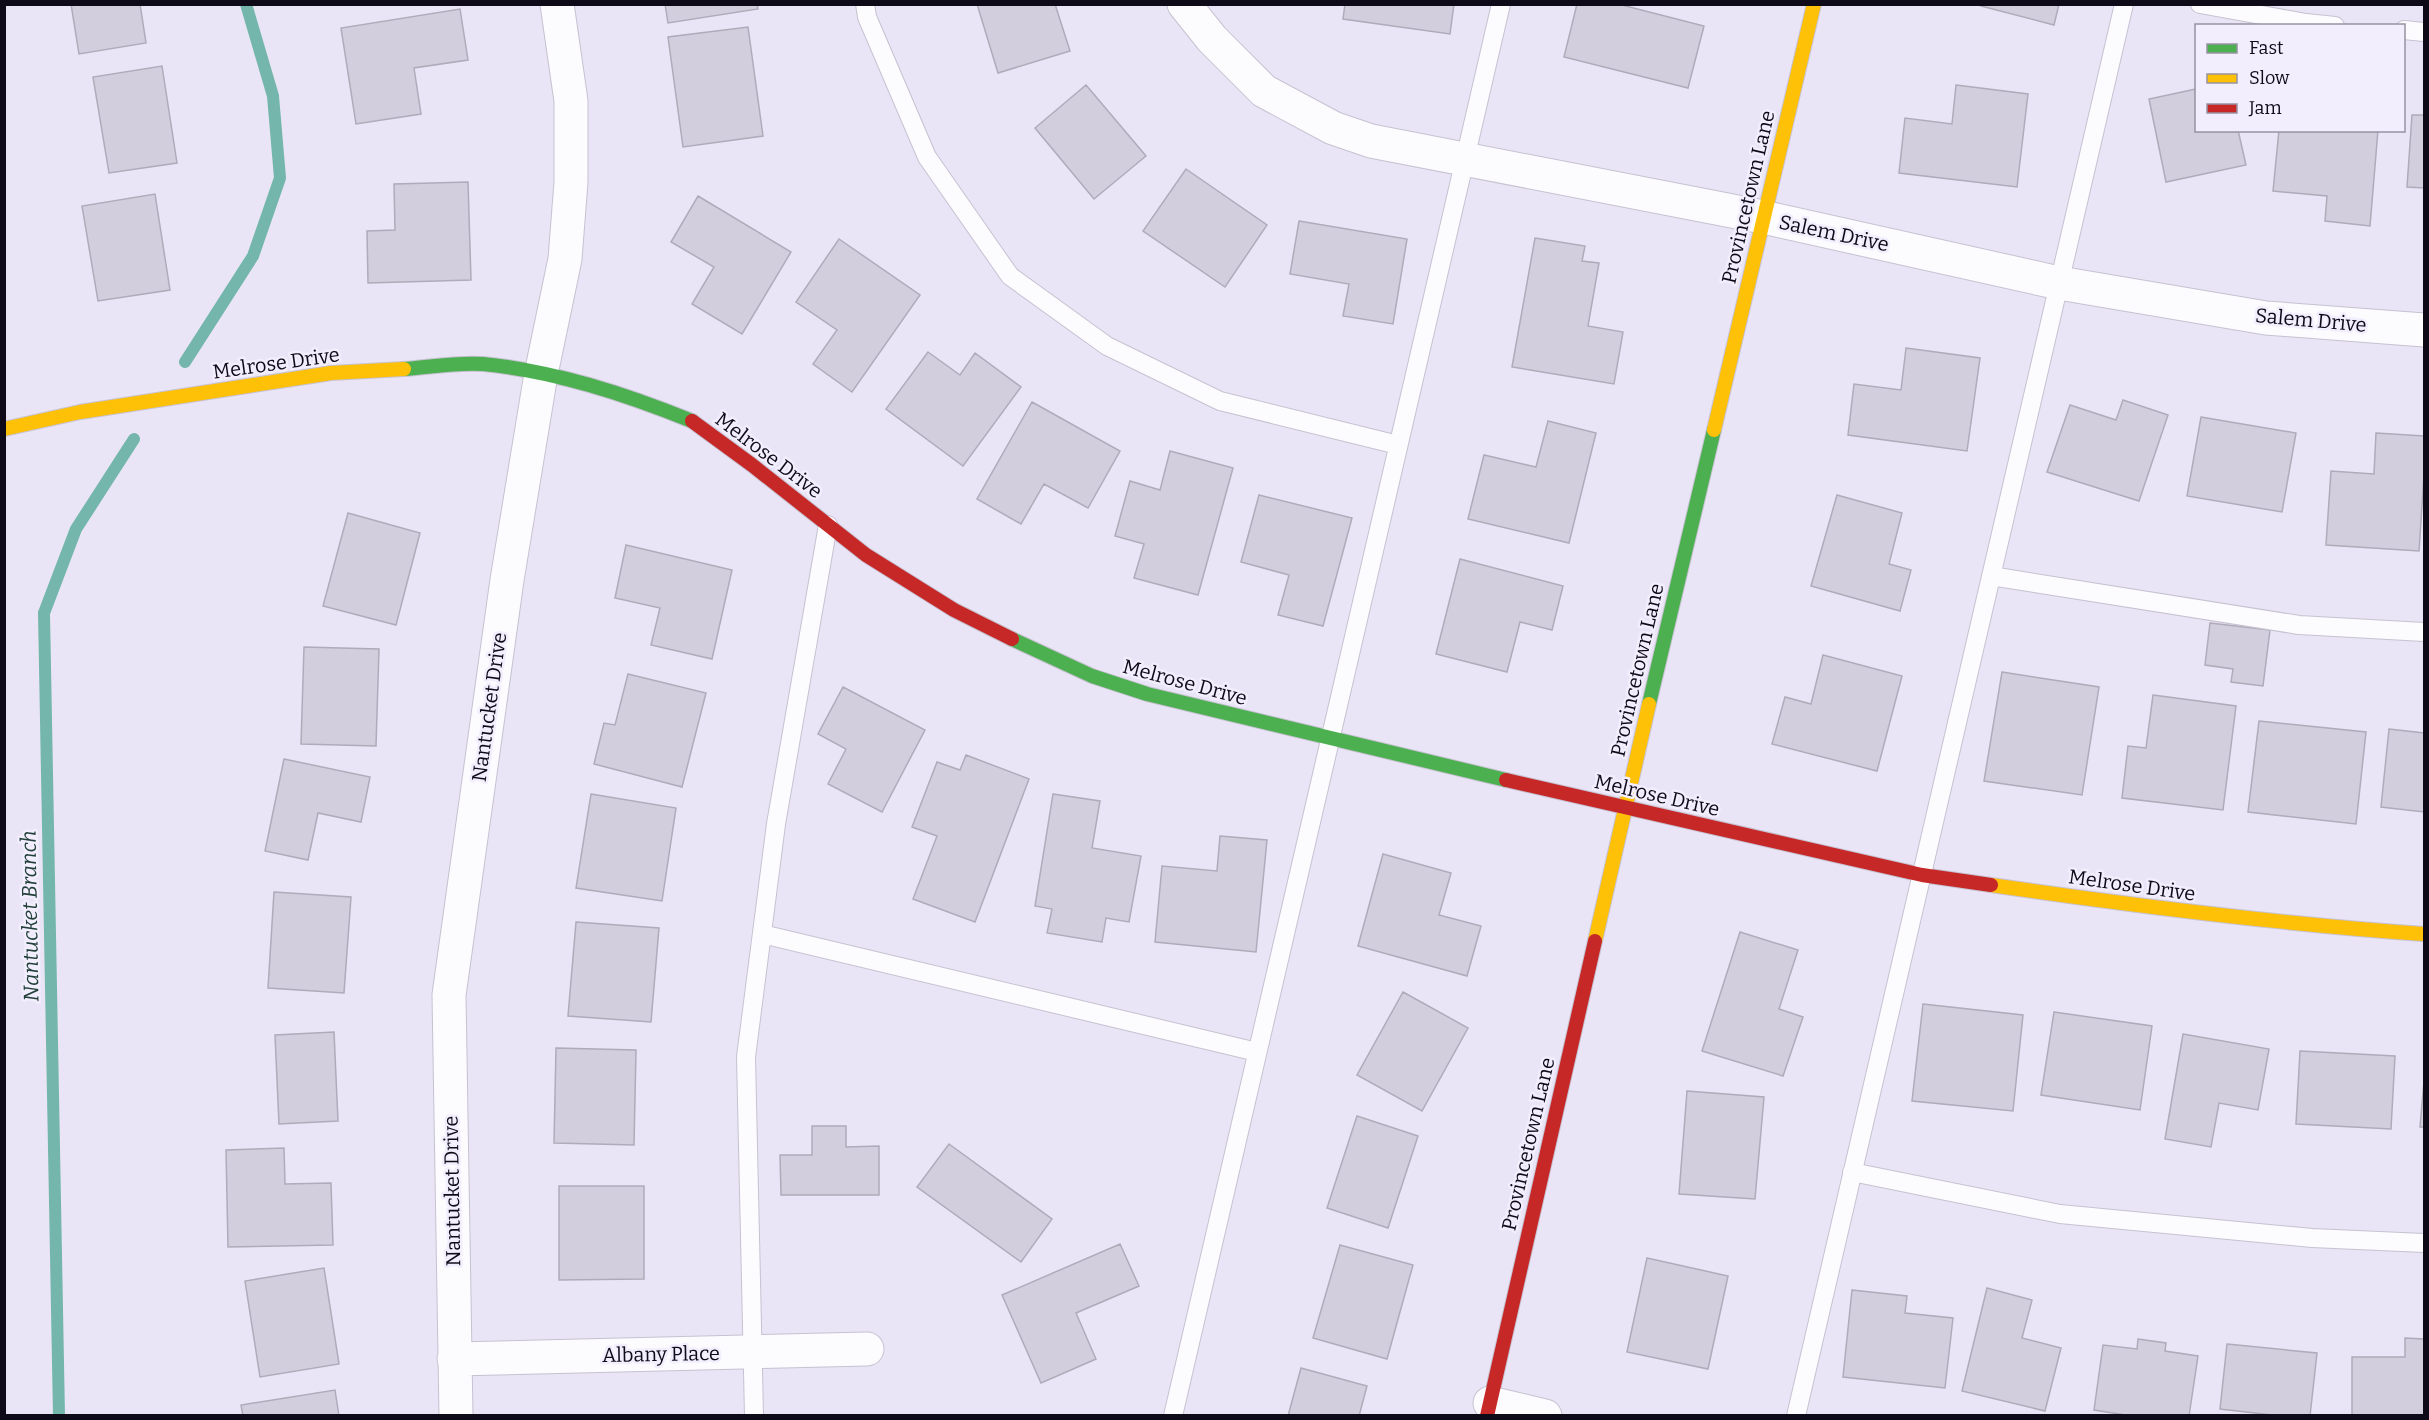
<svg xmlns="http://www.w3.org/2000/svg" width="2429" height="1420" font-family="Bitter,serif">
<style>
.lines{fill:none;stroke-linecap:round;stroke-linejoin:round}
.stream{stroke:#74b6ac;stroke-width:12}
.building{fill:#d2cedd;stroke:#afabba;stroke-width:1.5}
.lane-casing{stroke:#c6c2d1;stroke-width:20}
.street-casing{stroke:#c6c2d1;stroke-width:35}
.fast-casing{stroke:#c6c2d1;stroke-width:16}
.slow-casing{stroke:#c6c2d1;stroke-width:16}
.jam-casing{stroke:#c6c2d1;stroke-width:16}
.lane{stroke:#fcfbfe;stroke-width:18}
.street{stroke:#fcfbfe;stroke-width:33}
.fast{stroke:#4caf50;stroke-width:14}
.slow{stroke:#ffc107;stroke-width:14}
.jam{stroke:#c62828;stroke-width:14}
.labels{text-anchor:middle;stroke-width:5;stroke-linejoin:round;paint-order:stroke}
.street-label{font-size:20px;fill:#0e0a17;stroke:#f2eefe}
.water-label{font-size:21px;font-style:italic;fill:#224039;stroke:#f2eefe}
</style>
<rect width="100%" height="100%" fill="#eae5f6"/>
<g class="lines">
<path class="stream" d="M185,362L253,256L280,178L273,96L246,4
M59,1416L44,613L76,529L134,439"/>
</g>
<path class="building" d="M71,4H140L146,43L79,54Z
M665,4H757L758,9L668,23Z
M977,4H1055L1070,51L998,73Z
M1345,4H1454L1450,34L1343,19Z
M1577,4H1618L1704,26L1688,88L1564,57Z
M1982,4H2059L2054,25L1981,6Z
M460,9L468,60L414,68L421,114L356,124L341,28Z
M748,27L763,136L683,147L668,37Z
M162,66L177,163L109,173L93,77Z
M1086,85L1146,156L1094,199L1035,128Z
M1956,85L2028,94L2017,187L1899,173L1905,118L1952,124Z
M2196,89V130H2238L2246,165L2166,182L2149,99Z
M2412,115H2424V188L2407,187Z
M2279,130H2378L2370,226L2325,221L2327,196L2273,191Z
M1186,169L1267,225L1225,287L1143,231Z
M468,182L471,280L368,283L367,231L395,230L394,184Z
M155,194L170,290L98,301L82,206Z
M698,196L791,252L742,334L692,304L714,267L671,242Z
M1299,221L1407,239L1393,324L1343,316L1349,284L1290,274Z
M1535,238L1585,246L1582,261L1599,263L1588,326L1623,332L1614,384L1512,367Z
M839,239L920,295L852,392L813,364L837,330L796,302Z
M1906,348L1980,358L1967,451L1848,435L1854,384L1901,390Z
M928,352L960,375L975,353L1021,387L963,466L886,409Z
M2123,400L2168,415L2139,501L2047,472L2070,405L2116,420Z
M1032,402L1120,451L1088,508L1044,484L1021,524L977,499Z
M2201,417L2296,433L2282,512L2187,496Z
M1548,421L1596,433L1569,543L1468,519L1484,455L1536,467Z
M2376,433L2424,436V475L2419,551L2326,545L2331,471L2374,474Z
M1170,451L1233,468L1198,595L1134,578L1144,544L1115,536L1130,481L1160,490Z
M1259,495L1352,518L1323,626L1278,615L1289,575L1241,562Z
M1837,495L1902,513L1889,564L1911,570L1900,611L1811,586Z
M348,513L420,533L396,625L323,606Z
M626,545L732,570L712,659L651,645L660,608L615,598Z
M1460,559L1563,586L1552,630L1520,622L1507,672L1436,654Z
M2210,623L2270,630L2263,686L2231,682L2233,669L2205,665Z
M304,647L379,649L376,746L301,744Z
M1823,655L1902,676L1877,771L1772,744L1785,697L1811,704Z
M2002,672L2099,687L2082,795L1984,781Z
M628,674L706,693L682,787L594,764L604,723L615,725Z
M843,687L925,730L882,812L828,784L846,749L818,734Z
M2153,695L2236,706L2223,810L2122,798L2128,746L2146,748Z
M2259,721L2366,732L2356,824L2248,812Z
M2389,729L2424,733V812L2381,807Z
M966,755L1029,779L975,922L913,899L937,836L912,827L937,762L960,770Z
M284,759L370,777L361,822L318,813L308,860L265,851Z
M591,794L676,808L662,901L576,888Z
M1053,794L1100,801L1092,848L1141,856L1129,922L1106,918L1102,942L1047,933L1052,909L1035,906Z
M1220,836L1267,840L1256,952L1155,942L1162,866L1217,871Z
M1383,854L1451,873L1439,915L1481,926L1467,976L1358,946Z
M274,892L351,897L344,993L268,988Z
M576,922L659,928L651,1022L568,1016Z
M1740,932L1798,950L1779,1009L1803,1017L1783,1076L1702,1051Z
M1403,992L1468,1028L1422,1111L1357,1075Z
M1923,1004L2023,1015L2013,1111L1912,1101Z
M2054,1012L2152,1026L2140,1110L2041,1095Z
M334,1032L338,1121L279,1124L275,1035Z
M2183,1034L2269,1049L2258,1110L2219,1103L2211,1147L2165,1139Z
M556,1048L636,1050L634,1145L554,1143Z
M2300,1051L2395,1056L2391,1129L2296,1124Z
M2424,1081V1127H2420Z
M1687,1091L1764,1097L1755,1199L1679,1194Z
M1357,1116L1418,1136L1388,1228L1327,1208Z
M812,1126H846V1147L879,1146V1195H781L780,1155H812Z
M949,1144L1052,1219L1021,1262L917,1187Z
M284,1148L285,1184L331,1183L333,1245L228,1247L226,1150Z
M559,1186H644V1279L559,1280Z
M1120,1244L1139,1286L1076,1313L1096,1359L1041,1383L1002,1295Z
M1340,1245L1413,1265L1387,1359L1313,1338Z
M1647,1258L1728,1276L1708,1369L1627,1352Z
M324,1268L339,1364L260,1377L245,1281Z
M1987,1288L2032,1300L2022,1338L2061,1348L2045,1411L1962,1391Z
M1852,1290L1907,1296L1905,1313L1953,1318L1945,1388L1843,1377Z
M2405,1338L2424,1339V1416H2352V1357H2405Z
M2138,1339L2166,1343L2165,1351L2198,1356L2189,1416H2132L2094,1410L2103,1345L2137,1349Z
M2227,1344L2317,1353L2310,1416H2281L2220,1409Z
M1301,1368L1367,1386L1359,1416H1288Z
M335,1390L339,1416H243L241,1405Z"/>
<g class="lines">
<g class="lane-casing">
<path id="lane" d="M865,4L867,17L927,157L1010,276L1107,346L1220,401L1398,445
M2200,4L2306,23L2335,26
M2404,30L2424,32
M1991,576L2299,625L2424,632
M762,934L1257,1052
M1852,1172L2060,1214L2312,1238L2424,1243
M754,1416L746,1057L776,824L828,525
M1173,1416L1501,4
M1796,1416L2124,4"/>
</g>
<g class="street-casing">
<path id="street" d="M1184,4L1212,39L1264,91L1333,128L1371,141L1763,217L2059,283L2266,318L2424,330
M454,1359L867,1349
M1490,1403L1545,1416
M456,1416L449,995L507,580L541,374L565,259L571,182V101L557,4"/>
</g>
<g class="fast-casing">
<path id="fast" d="M404,369C430,367 458,362 483,364C555,371 625,394 692,421
M1012,639L1092,676L1147,694L1506,780
M1649,704L1714,430"/>
</g>
<g class="slow-casing">
<path id="slow" d="M4,429L80,412L331,373L404,369
M1714,430L1814,4
M1991,885C2135,906 2279,924 2424,934
M1595,941L1649,704"/>
</g>
<g class="jam-casing">
<path id="jam" d="M692,421L752,465L866,555L954,610L1012,639
M1506,780L1922,875L1991,885
M1487,1416L1595,941"/>
</g>
<use href="#lane" class="lane"/>
<use href="#street" class="street"/>
<use href="#fast" class="fast"/>
<use href="#slow" class="slow"/>
<use href="#jam" class="jam"/>
</g>
<g class="labels">
<g class="street-label">
<text transform="translate(1748 197) rotate(-77)" y="7">Provincetown Lane</text>
<text transform="translate(1834 233) rotate(12)" y="7">Salem Drive</text>
<text transform="translate(2311 320) rotate(5)" y="7">Salem Drive</text>
<text transform="translate(276 363) rotate(-8)" y="7">Melrose Drive</text>
<text transform="translate(769 455) rotate(37)" y="7">Melrose Drive</text>
<text transform="translate(1637 670) rotate(-77)" y="7">Provincetown Lane</text>
<text transform="translate(1185 682) rotate(15)" y="7">Melrose Drive</text>
<text transform="translate(489 707) rotate(-82)" y="7">Nantucket Drive</text>
<text transform="translate(1657 795) rotate(13)" y="7">Melrose Drive</text>
<text transform="translate(2132 885) rotate(8)" y="7">Melrose Drive</text>
<text transform="translate(1528 1144) rotate(-77)" y="7">Provincetown Lane</text>
<text transform="translate(452 1191) rotate(-91)" y="7">Nantucket Drive</text>
<text transform="translate(661 1354) rotate(-1)" y="7">Albany Place</text>
</g>
<g class="water-label">
<text transform="translate(30 916) rotate(-91)" y="7">Nantucket Branch</text>
</g>
</g>
<rect width="2429" height="1420" fill="none" stroke="#0e0a17" stroke-width="12"/>
<rect x="2195" y="24" width="210" height="108" fill="#f2eefe" stroke="#9793a2" stroke-width="1.5"/>
<rect x="2207" y="44" width="30" height="9" fill="#4caf50" stroke="#9793a2" stroke-width="1.5"/>
<text x="2249" y="54" font-size="18" fill="#0e0a17">Fast</text>
<rect x="2207" y="74" width="30" height="9" fill="#ffc107" stroke="#9793a2" stroke-width="1.5"/>
<text x="2249" y="84" font-size="18" fill="#0e0a17">Slow</text>
<rect x="2207" y="104" width="30" height="9" fill="#c62828" stroke="#9793a2" stroke-width="1.5"/>
<text x="2249" y="114" font-size="18" fill="#0e0a17">Jam</text>
</svg>
